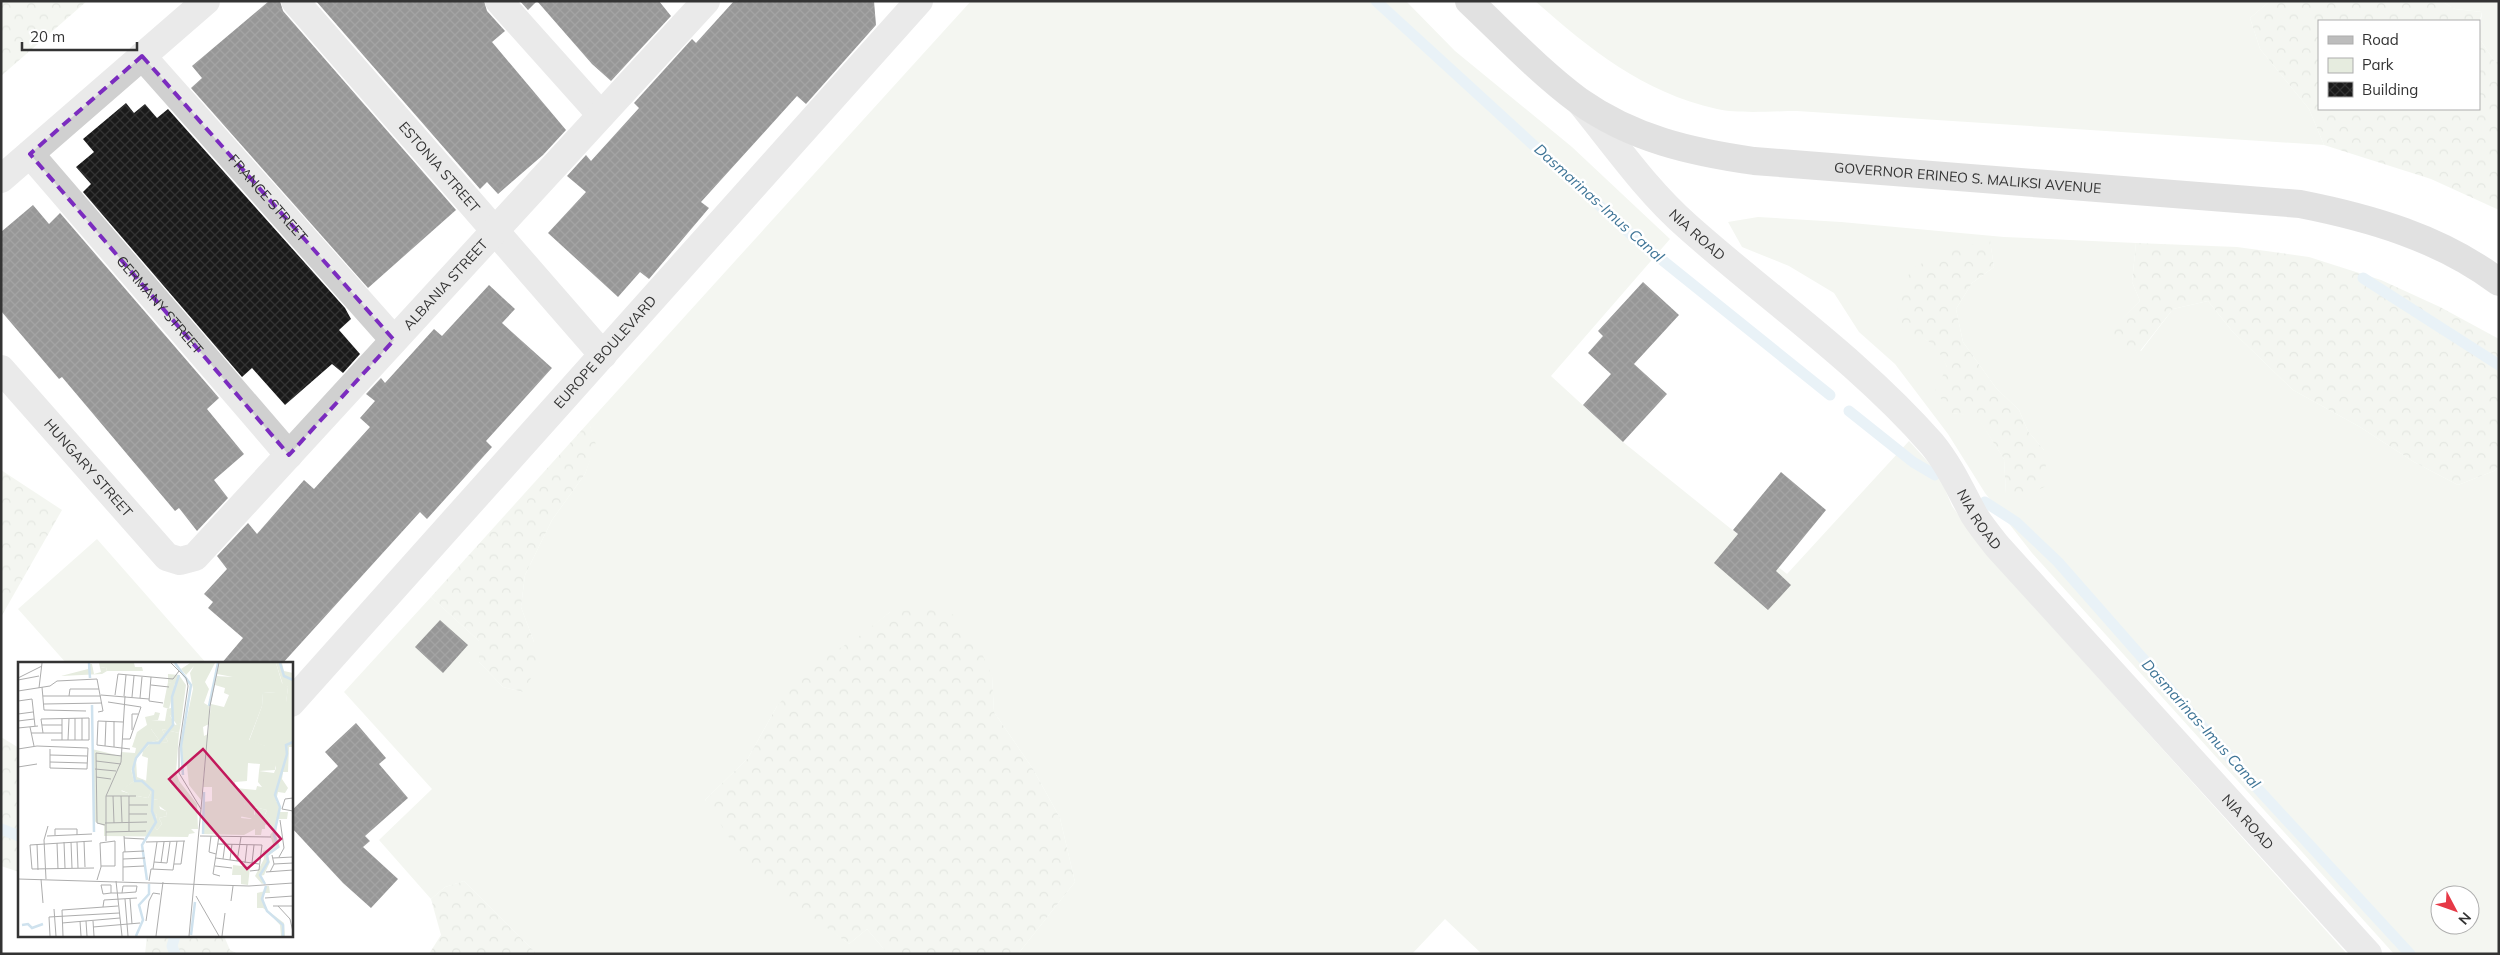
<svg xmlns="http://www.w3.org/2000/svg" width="2500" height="955" font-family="Mulish,sans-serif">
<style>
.green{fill:#e6ecdf;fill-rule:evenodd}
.forest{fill:url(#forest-crowns)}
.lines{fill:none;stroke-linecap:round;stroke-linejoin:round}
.stream{stroke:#cfe2ee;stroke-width:11}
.building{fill:url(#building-cross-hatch)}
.minor{stroke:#d0d0d0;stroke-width:28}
.tertiary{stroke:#d0d0d0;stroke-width:28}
.secondary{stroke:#bdbdbd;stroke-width:28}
.marked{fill:none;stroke:#7b2cbf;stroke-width:4;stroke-dasharray:10 6;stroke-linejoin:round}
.labels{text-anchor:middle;stroke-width:5;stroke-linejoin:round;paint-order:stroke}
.street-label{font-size:14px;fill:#333;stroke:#fff}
.water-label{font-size:15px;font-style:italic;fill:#3f7597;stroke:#fff}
.inset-river{fill:none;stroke:#cfe2ee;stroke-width:2.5}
.inset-road{fill:none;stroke:#adadad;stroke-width:1}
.view{fill:#c2185b;fill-opacity:0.15;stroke:#c2185b;stroke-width:2.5}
.inset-edge{fill:none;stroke:#333;stroke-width:2.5}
</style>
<defs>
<pattern id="forest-crowns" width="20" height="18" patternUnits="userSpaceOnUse" patternTransform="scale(1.25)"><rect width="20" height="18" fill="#e6ecdf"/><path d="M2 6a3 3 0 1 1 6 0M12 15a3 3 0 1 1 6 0" fill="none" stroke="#c6cbc0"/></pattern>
<pattern id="building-cross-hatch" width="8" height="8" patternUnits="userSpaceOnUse" patternTransform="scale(1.25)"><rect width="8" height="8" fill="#1a1a1a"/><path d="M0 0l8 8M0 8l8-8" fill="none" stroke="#333"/></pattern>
</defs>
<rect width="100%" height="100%" fill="#fff"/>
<path class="green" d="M971,1H1406L1455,51L1572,147L1670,239L1551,376L1623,442L1787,574L1909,441L1938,473L1952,506L1984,551L2347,954H1482L1445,919L1412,954H1018L1075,882L1060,818L1033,769L994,712L992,676L890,612L777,706L748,758L705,800L814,917L849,944L867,929L888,954H537L464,881L445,887L431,899L379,840L432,789L344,692L431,597L479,641V662L503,687L523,692L534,642L521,607L525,575L552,520L585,474L595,445L589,422Z
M1535,1H2270L2250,18L2260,49L2309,109L2324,145L1797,111C1774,111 1739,114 1717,109C1642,92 1591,50 1535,1Z
M2441,1H2499V62H2495L2479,38L2482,12L2455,9Z
M1758,217L1841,222L2004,237L2136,243L2132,282L2140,301L2112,329L2141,351L2173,309L2208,301L2232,331L2293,390L2360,427L2414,462L2458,485L2494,471L2499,466V954H2394L2032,553L1985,493L1948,434L1895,364L1859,332L1834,293L1789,266L1742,247L1728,222ZM1990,241L1994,267L1972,283L1956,309L1963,342L1996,388L2019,410L2028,431L2044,450L2006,494L2004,459L1977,416L1952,413L1947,367L1939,348L1923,338ZM2440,895H2470V925H2440Z
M97,539L207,664H67L18,609Z"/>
<path class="forest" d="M1,1H87L1,76Z
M2270,1H2441L2455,9L2482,12L2479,25V21H2319V109H2479V38L2495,62H2499V210L2431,179L2324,145L2309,109L2260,49L2250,18Z
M1990,240L1994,267L1972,283L1956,309L1963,342L1996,388L2019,410L2028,431L2044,450L2048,485L2030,494H2006L2004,459L1977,417L1952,413L1935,391L1947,367C1935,341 1929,339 1902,333L1897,304L1911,269L1948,250Z
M2136,243L2237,247L2309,257L2381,280L2440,307L2499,339V466L2494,471L2458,485L2414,462L2360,427L2293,390L2232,331L2208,301L2173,309L2140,351L2117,349L2111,329L2140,301L2132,282Z
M589,422L596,445L585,474L552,520L525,575L521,607L534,642L538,666L523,692L503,687L479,662V641L431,597Z
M1,470L62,510L1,617Z
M926,609L955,615L979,647L992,676L994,712L1033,769L1060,818L1075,882L1018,954H888L867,929L849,944L774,889L732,842L705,800L748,758L777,706L813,665L861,635L890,612Z
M1,737L19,748V872L1,866Z
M464,881L537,954H429L441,935L431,899L445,887Z
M147,936H224L230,950L238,954H145Z"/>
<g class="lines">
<path class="stream" d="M1376,1L1636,239L1830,395
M2363,278L2499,365
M1849,411L1913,462L1935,475
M1985,502L2016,522L2058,562L2247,777L2410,954
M1,829L19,836
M175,936L172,946L175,954"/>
</g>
<path class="building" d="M269,1H280L283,11L456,210L368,288L191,88L202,78L192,66Z
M316,1H484L487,11L505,31L492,42L566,130L543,155L498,194L487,182L480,189Z
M520,1H659L671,16L611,81L592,64L537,1L528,10Z
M734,1H874L876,25L806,104L797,96L720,181L701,202L709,208L649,279L640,272L618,297L548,233L586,192L567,176L586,155L591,161L639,108L634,103L692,39L696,43Z
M126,103L134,113L145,104L157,118L168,109L345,308L351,319L339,330L360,354L343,373L332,364L285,405L252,368L242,377L83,192L91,184L76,167L94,152L83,139Z
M33,205L49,224L60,213L219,398L207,409L244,454L214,480L228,498L197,531L179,508L175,511L62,377L59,379L1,311V232Z
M1643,282L1679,315L1634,364L1667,394L1623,442L1583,405L1611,374L1588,353L1603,336L1598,331Z
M489,285L515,309L502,323L552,368L486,441L492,447L427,519L420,512L282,664H221L243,638L208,608L213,602L204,594L227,569L217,556L248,523L257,534L304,480L314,489L370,427L360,418L375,401L366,394L381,378L385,383L434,329L442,336Z
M1781,472L1826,510L1776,571L1791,585L1768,610L1714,563L1738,534L1733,530Z
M440,620L468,645L443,673L415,647Z
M356,723L386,758L379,764L408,798L365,836L370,841L363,847L398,879L371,908L343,883L291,827V811L338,766L325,752Z"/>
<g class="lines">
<g class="minor">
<path id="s1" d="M295,1L603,355"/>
<path d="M499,1L601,115"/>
<path id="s2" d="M142,56L394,340"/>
<path id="s3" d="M30,154L289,455"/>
<path d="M1,179L206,1"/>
<path id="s4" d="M1,369L167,557L180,561L195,557L706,1"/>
<path id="s5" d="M291,703L919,1"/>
</g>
<path class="tertiary" id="s6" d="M1581,103C1615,145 1647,191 1687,226C1770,300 1857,359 1932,444C1950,466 1961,491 1974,515C1981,526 1989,536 1997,546L2368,954"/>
<path class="secondary" id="s7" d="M1469,1C1505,35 1540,72 1579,101C1633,139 1691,152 1754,161L2300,204C2371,218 2440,238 2499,282"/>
</g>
<path d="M0 0H2500V955H0ZM142,56L394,340L289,455L30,154Z" fill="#fff" fill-opacity=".55" fill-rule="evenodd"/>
<path class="marked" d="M142,56L394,340L289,455L30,154Z"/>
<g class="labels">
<g class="street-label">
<text dy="5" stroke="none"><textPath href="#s1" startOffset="220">ESTONIA STREET</textPath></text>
<text dy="5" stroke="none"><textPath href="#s7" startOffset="550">GOVERNOR ERINEO S. MALIKSI AVENUE</textPath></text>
<text dy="5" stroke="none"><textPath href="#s2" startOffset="190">FRANCE STREET</textPath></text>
<text dy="5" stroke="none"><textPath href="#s6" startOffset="176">NIA ROAD</textPath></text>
<text dy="5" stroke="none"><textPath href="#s4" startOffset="650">ALBANIA STREET</textPath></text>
<text dy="5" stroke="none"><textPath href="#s3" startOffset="199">GERMANY STREET</textPath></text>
<text dy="5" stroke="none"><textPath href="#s5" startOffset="471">EUROPE BOULEVARD</textPath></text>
<text dy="5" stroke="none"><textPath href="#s4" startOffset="132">HUNGARY STREET</textPath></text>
<text dy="5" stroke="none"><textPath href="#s6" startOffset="580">NIA ROAD</textPath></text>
<text dy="5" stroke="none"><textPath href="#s6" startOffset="985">NIA ROAD</textPath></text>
</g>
<g class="water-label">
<text transform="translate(1599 203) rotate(42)" y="5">Dasmarinas-Imus Canal</text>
<text transform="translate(2201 724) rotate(48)" y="5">Dasmarinas-Imus Canal</text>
</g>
</g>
<g transform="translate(18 662)">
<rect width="275" height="275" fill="#fff"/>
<path d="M81,1H116L117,5H124L125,9H89L88,5L82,6ZM172,1H197L187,20L191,27L186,41L191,44V62L185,65L186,74L190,72L183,138L171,123L169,104H163V84L175,27L172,11L176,4L168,13L163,7ZM202,1H258L264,21L270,25L268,41L258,40V30L245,31L244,44L231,78L248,84L245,93L258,100L257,108L241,109L242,102L230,101L229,119L217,120V126L239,128L236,141H227L223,156L233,157L237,152L236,145L249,148L247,152L252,157H247V167H244L243,173H237V167L226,173L184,172L185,140L194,139V125H185L193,42L206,45L211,33L206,31L207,26L197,23L199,14L215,15L199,12ZM150,12L161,13L168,23L163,61L159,63L152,53H148L149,47L153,46L152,35L157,22L150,20ZM137,50L142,51L140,58H133V67L141,78L130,81L125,86L113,107L116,119L103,129L110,131L112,140L119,134L130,136L133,130L128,120L130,96L124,94L125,89L132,82L150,80L144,67L161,71L158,111L154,108L150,114L153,124L159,126L161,119L179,142L180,167H173L177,171L171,172L170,175L86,174V164L76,159L74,87L102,94L103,90L117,91L118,86L114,85L119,70L129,63L127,55L136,53ZM140,137V143L148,149L149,154L141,156L144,162L139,168L136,164L139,153L133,146L135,138Z" fill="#e6ecdf" fill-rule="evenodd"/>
<path d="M258,1H264L266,9L275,11V85H271L270,110H265L264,117L270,126L267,131L260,130L258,139L262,143V150H270L269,157H259L258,173L262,185L250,194L252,200L246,213L242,214L247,220L244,222L237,214L246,197L245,189L256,185L252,173L256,168L252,162L246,163L247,157H252L247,153L249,148L236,145V157L221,154L227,141H235L239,124L244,125L240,120L241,109L256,111L258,106L256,100L242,102L247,84L231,79L244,44L245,31L258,30V40H268L270,25L265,23ZM70,2H74L76,12L83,10L82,6L88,5L89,9L84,12L43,14L70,7ZM150,20L157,21L151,47L145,45ZM148,53H152L157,63L163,61L161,71L144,67L150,80L131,83L118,97L119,115L129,119L133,130L130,136L119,134L115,140H112L110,131L103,128L116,119L113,107L117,96L125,86L130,81L141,78L133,67V58L147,59ZM153,108H157L161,119L159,126L153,124L150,113ZM140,137L142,147L148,149L149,154L141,156L144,162L139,168L136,164L139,153L133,148L135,138ZM215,203L232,205L230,223L223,222V213H214ZM247,224H251L252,231H245L246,241L249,248L266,261L267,274H263L262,263L251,251L245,246H239V231L247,229Z" fill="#e6ecdf"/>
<path class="inset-river" d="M71,1L72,16M157,1L173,23L163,84L165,113M262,1L266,14L275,18M74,43L76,170M191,44L200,1M185,172L186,130M129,218L124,183L138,160L134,149L135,129L124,119H117L115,107L118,96L130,81H141L155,63L154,35L161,13M247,222L242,213L250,200L249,193L260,185L256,173L262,145L257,133L269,92L268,83L275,80M248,224L244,237L249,249L265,263V274M4,263L10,262L14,266L25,262M173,273L177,240M118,274L125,258L121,243L131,232V222"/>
<path class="inset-road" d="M153,1L168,16L170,24L161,86V111L183,147L171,274M133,15L131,39L145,41M0,16L24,4M0,18L21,14M133,23L151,25M24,25L26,48L68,49M21,26L24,1M0,29L32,24L39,19L79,17L85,49L80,50M83,33L131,37M97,33L100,12L155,17L161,9M25,34H83M51,34L52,27H81M106,34L108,13M114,35L116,14M122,36L124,15M0,39L14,37L17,64M90,40L123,45L112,77H105M26,42L84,41M0,52L15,50M0,59L16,57M105,60L80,59L79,83L112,87M24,63H44M12,65L16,84M0,66L20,64M114,68V52H120M13,71H44M25,71L23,57L71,56V78H33M44,78V57M50,78L51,57M57,78V56M64,78V56M87,84L88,59M96,85V59M0,87L19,84L70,86L69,107L32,106V87M32,93L69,94M78,99L103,102M32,100L69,101M0,105L19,102M77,107L98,109M78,115L93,117M88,134H118M95,134L96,161M103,134L104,160M111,134V169M275,136L267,137L264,147L275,149M111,143H130M183,147L192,44L201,1M111,152H129M87,161L129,160M87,163L79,161L78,91L104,94M88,170L128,169M37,173V167H59V173M29,174L74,172M106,174L107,190M182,174L253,175M193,174L191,190L198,192M201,174L195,212L202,214M106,176L126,177M66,179L67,205M74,179L12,183L14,207L76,206M88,179V134L103,100L107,34M46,180L47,206M53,180L54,206M59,180L60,206M128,180L167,179M39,181L40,207M19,182L20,208M200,182L244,183L241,208L232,209M261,195L266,186L262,158M198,196L241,202M255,196L275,195M105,197L127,196M205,197L207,182M212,198L214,182M219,199L223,175M136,200L149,201L152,180M143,201L146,180M227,201L229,183M234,201L236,183M156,202H163L166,179M256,202L275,201M197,204L214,206M105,205L126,204M135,207L139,180M248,210L275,208M252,210L256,202L254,193M0,216V274M0,217L231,224L275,221M23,217L25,241M28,217L26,178L30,164M79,218L83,205L82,181L97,179V204H83M98,219L104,274M105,219V190L126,189M131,219L133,207L155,208L159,179M93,231V223H83L85,232L93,231H104L118,230L119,224H105L104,231M178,234L201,274M247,236L275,234M107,237L110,274M112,237L114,262M213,239L215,224M255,244H275M260,244L272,257L275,270M85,245L86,238L119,236M36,247L38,274M62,259L63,274M68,259L69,274M75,259L76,274M128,259L131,239L135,231L142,232M44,261L102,256M75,265L122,261M32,274L31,255L101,251M45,274L44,248L100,244M138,274L145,220M204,274L207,251"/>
<path class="view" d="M185,87L263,177L229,207L151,117Z"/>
<rect width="275" height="275" class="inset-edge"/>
</g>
<rect width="2500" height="955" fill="none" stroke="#333333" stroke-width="5"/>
<rect x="2318" y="20" width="162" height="90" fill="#ffffff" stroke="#adadad"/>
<rect x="2328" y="36" width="25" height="8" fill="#bdbdbd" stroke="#adadad"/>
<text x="2362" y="45" font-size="15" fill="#333333">Road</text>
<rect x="2328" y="58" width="25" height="15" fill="#e6ecdf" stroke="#adadad"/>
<text x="2362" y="70" font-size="15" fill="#333333">Park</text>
<rect x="2328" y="82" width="25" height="15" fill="url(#building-cross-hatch)" stroke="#adadad"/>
<text x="2362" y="95" font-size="15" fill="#333333">Building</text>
<g transform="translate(2455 910) rotate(131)"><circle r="24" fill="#ffffff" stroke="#adadad"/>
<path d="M0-4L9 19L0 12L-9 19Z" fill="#e63946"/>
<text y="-8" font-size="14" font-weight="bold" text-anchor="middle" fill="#333333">N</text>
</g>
<path d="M22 42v8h115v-8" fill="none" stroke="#333333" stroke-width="2.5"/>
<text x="30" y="42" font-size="15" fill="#333333" stroke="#ffffff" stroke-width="4" paint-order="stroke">20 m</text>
</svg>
